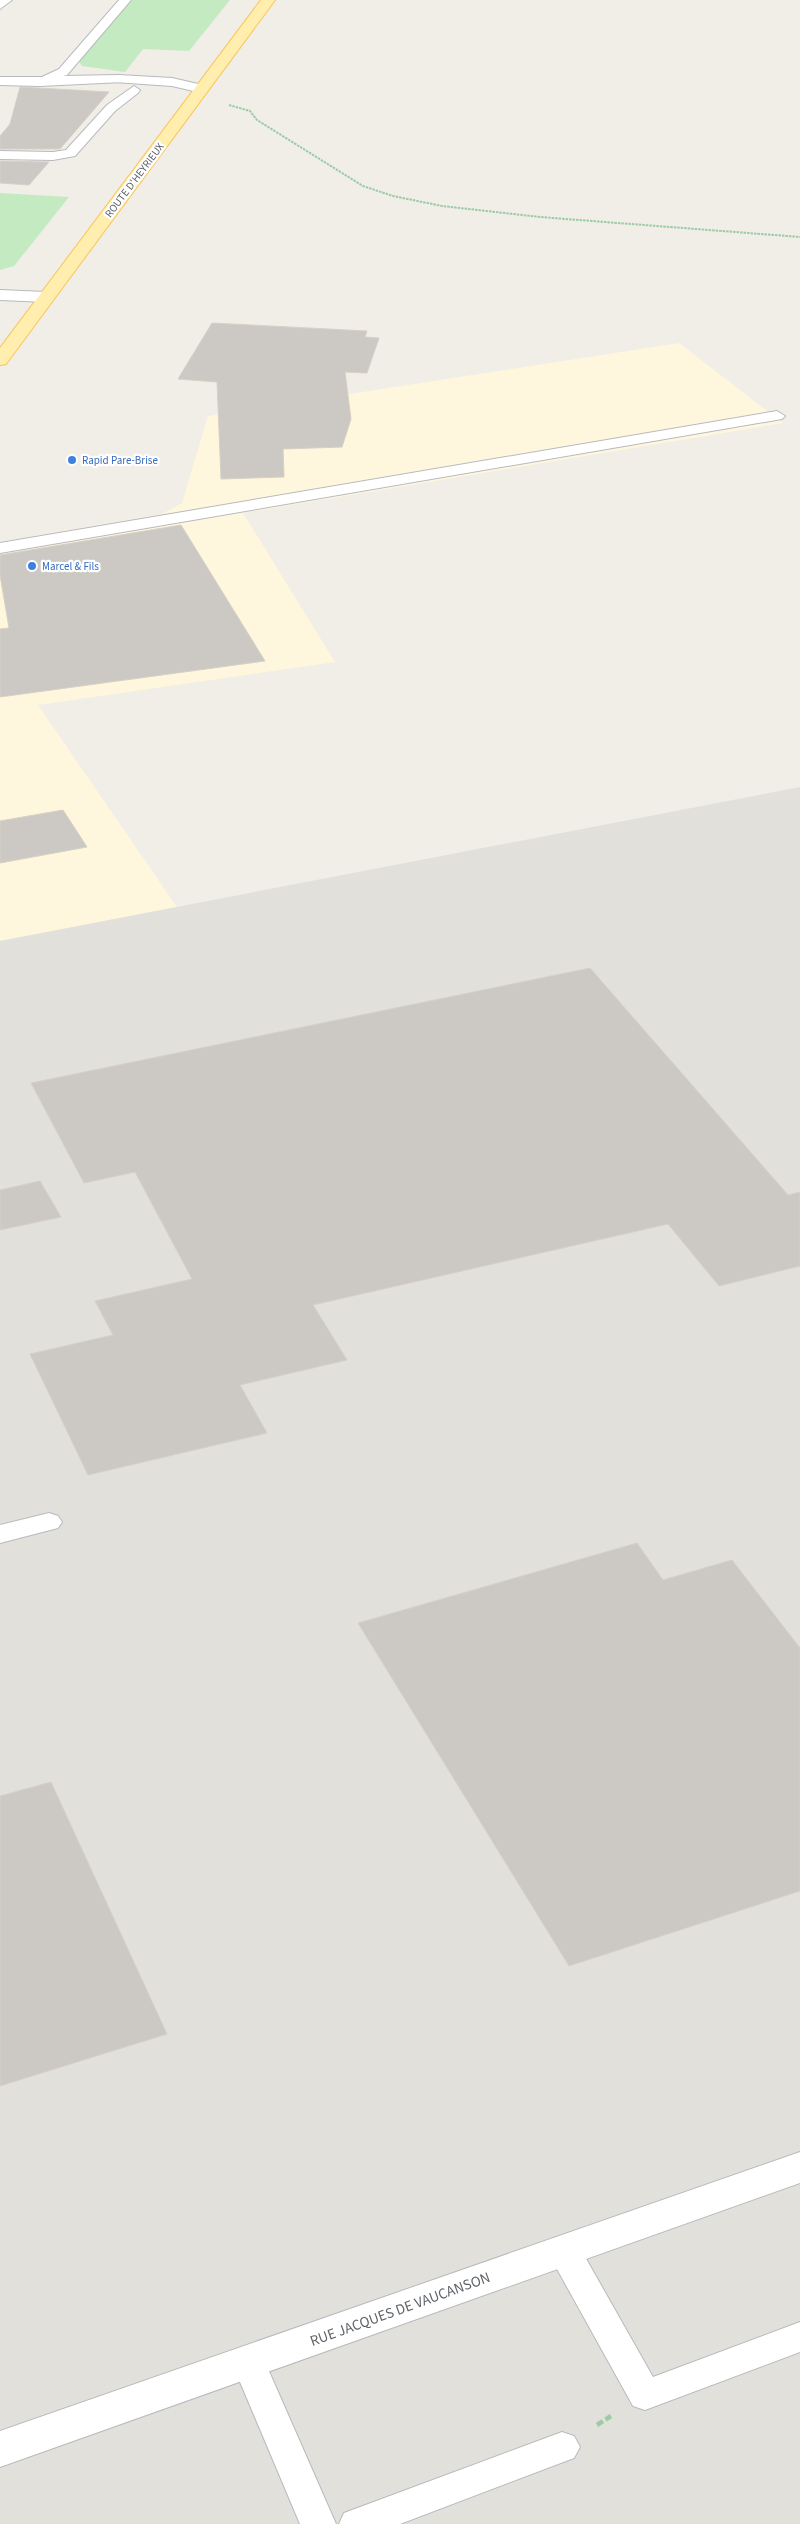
<svg xmlns="http://www.w3.org/2000/svg" width="800" height="2524" font-family="'Source Sans 3',sans-serif">
<style>
.commercial{fill:#fff6de}
.industrial{fill:#e2e0db}
.green{fill:#c4eac2}
.building{fill:#ccc9c4;stroke:#d6d0c5}
.lines{fill:none;stroke-linecap:round;stroke-linejoin:round}
.lane-casing{stroke:#b7babe;stroke-width:2}
.street-casing{stroke:#b7babe;stroke-width:2}
.primary-casing{stroke:#f9c557;stroke-width:2}
.path-far1{stroke:#9bcba7;stroke-width:2;stroke-dasharray:2.5 1;stroke-linecap:butt}
.path{stroke:#9bcba7;stroke-width:4.5;stroke-dasharray:7 3;stroke-linecap:butt}
.lane{fill:#fff;fill-rule:evenodd}
.street{fill:#fff;fill-rule:evenodd}
.primary{fill:#ffeeae;fill-rule:evenodd}
.shop-dot{fill:#3f7fe0;stroke:#fff;stroke-width:2}
.labels{text-anchor:middle;stroke-width:4.5;stroke-linejoin:round;paint-order:stroke}
.far-street-label{font-size:11px;fill:#5e6368;stroke:#fff}
.far-shop-label{font-size:11px;fill:#366cbe;stroke:#fff;text-anchor:start}
.near-street-label{font-size:15px;fill:#5e6368;stroke:#fff}
</style>
<rect width="100%" height="100%" fill="#f1eee7"/>
<path class="commercial" d="M679,343L783,423L243,513L335,662L38,705L177,907L0,941V542L162,514L182,503L208,416Z"/>
<path class="industrial" d="M800,787V2524H0V941Z"/>
<path class="green" d="M132,0H230L189,51L143,49L125,72L82,66L79,61Z
M0,193L69,197L14,266L0,270Z"/>
<path class="building" d="M20,87L109,92L60,149H0V136L10,124Z
M0,161L49,162L29,185L0,183Z
M212,323L367,331L365,337L379,338L367,373L345,372L351,419L342,447L283,449L284,477L221,479L217,382L178,379Z
M181,525L265,661L0,697V629L9,628L0,575V555Z
M63,810L87,847L0,863V821Z
M590,968L788,1195L800,1192V1266L719,1286L668,1224L313,1305L347,1360L240,1385L267,1433L88,1475L30,1354L113,1335L95,1301L192,1279L135,1172L84,1183L31,1083Z
M40,1181L61,1217L0,1230V1190Z
M637,1543L663,1580L732,1560L800,1648V1891L569,1966L358,1623Z
M51,1782L167,2034L0,2086V1796Z"/>
<g class="lines">
<g class="lane-casing">
<path id="lane" d="M0,0H12L0,9Z
M119,0H131L67,75L63,76L119,75L125,79L123,82L40,86L0,85V77H42L59,69Z
M134,86L140,90L138,93L115,111L75,156L53,160L0,159V151L53,152L66,150L107,105Z
M777,411L785,416L782,419L0,553V543Z
M49,1513L58,1516L62,1522L58,1528L0,1543V1525Z
M564,2237L576,2241L653,2377L800,2322V2352L645,2410L633,2406L547,2251L552,2241Z
M249,2348L261,2353L336,2524H300L232,2363L237,2353Z
M562,2432L574,2436L580,2447L574,2458L400,2524H339L344,2513Z"/>
</g>
<g class="street-casing">
<path id="street" d="M119,75L172,78L207,86L209,89L202,93L172,86L114,82L112,79Z
M0,290L46,292L52,293L54,297L52,301L46,302L0,300Z
M800,2152V2183L0,2467V2431Z"/>
</g>
<g class="primary-casing">
<path id="primary" d="M261,0H275L6,364L0,365V348Z"/>
</g>
<path class="path-far1" d="M229,105L250,111L257,120L363,186L393,196L442,206L540,217L800,237"/>
<path class="path" d="M597,2425L611,2416"/>
<use href="#lane" class="lane"/>
<use href="#street" class="street"/>
<use href="#primary" class="primary"/>
</g>
<g class="shop-dot">
<circle cx="72" cy="460" r="5"/>
<circle cx="32" cy="566" r="5"/>
</g>
<g class="labels">
<g class="far-street-label">
<text transform="translate(134 180) rotate(-53)" y="4">ROUTE D'HEYRIEUX</text>
</g>
<g class="far-shop-label">
<text x="82" y="464">Rapid Pare-Brise</text>
<text x="42" y="570">Marcel &amp; Fils</text>
</g>
<g class="near-street-label">
<text transform="translate(400 2309) rotate(-20)" y="5">RUE JACQUES DE VAUCANSON</text>
</g>
</g>
</svg>
